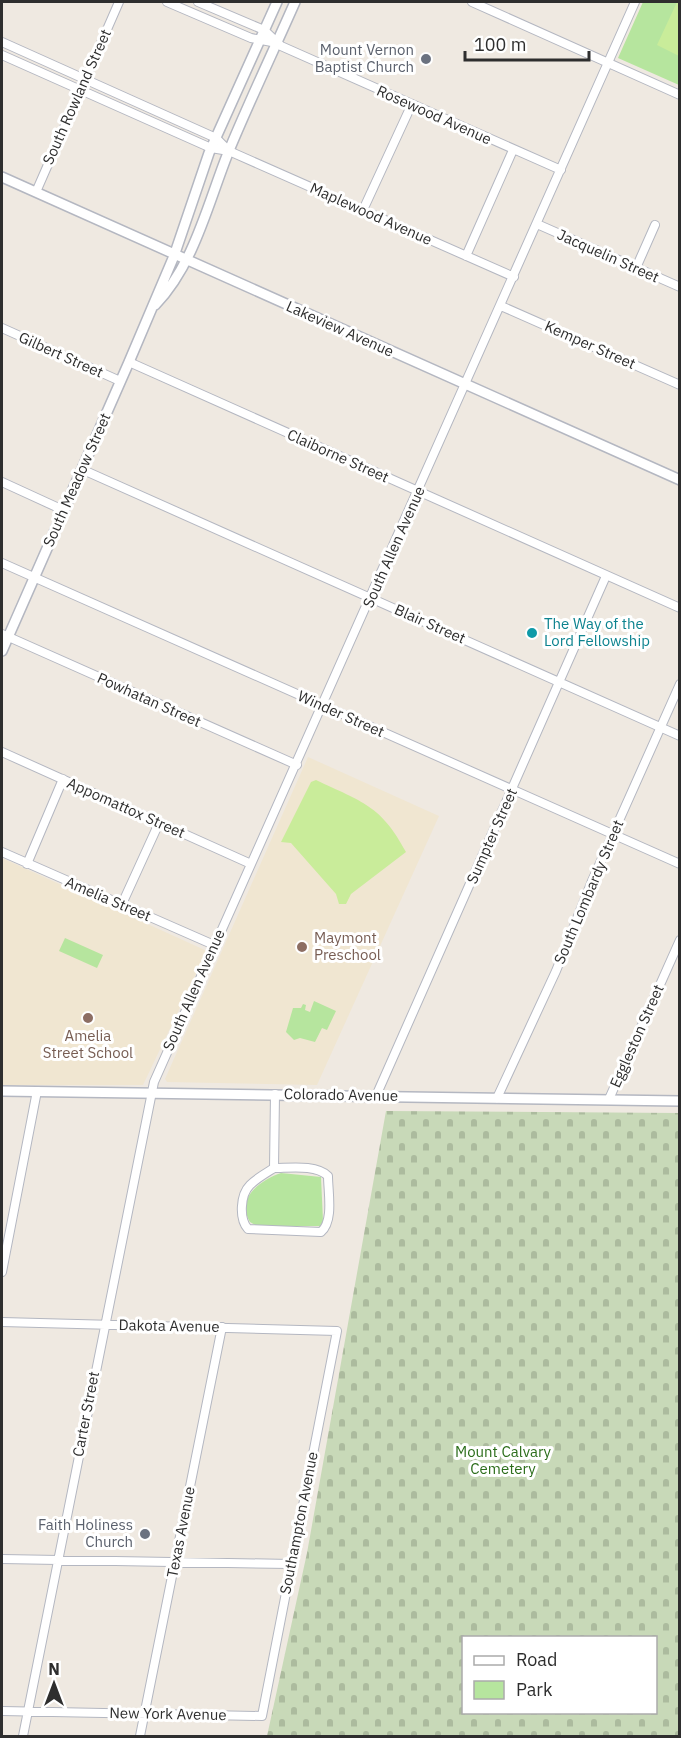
<svg xmlns="http://www.w3.org/2000/svg" width="681" height="1738" font-family="'IBM Plex Sans',sans-serif">
<style>
.education{fill:#f0e6d1}
.green{fill:#b6e59e}
.cemetery{fill:url(#cemetery-stones);fill-rule:evenodd}
.pitch{fill:#c9ec9a}
.lines{fill:none;stroke-linecap:round;stroke-linejoin:round}
.minor-casing{stroke:#b4b7c1;stroke-width:10}
.tertiary-casing{stroke:#b4b7c1;stroke-width:12}
.minor{stroke:#fff;stroke-width:8}
.tertiary{stroke:#fff;stroke-width:9}
.worship-dot{fill:#6b7280;stroke:#fff;stroke-width:2}
.culture-dot{fill:#0f9aa8;stroke:#fff;stroke-width:2}
.education-dot{fill:#8d6e63;stroke:#fff;stroke-width:2}
.labels{text-anchor:middle;stroke-width:6;stroke-linejoin:round;paint-order:stroke}
.worship-label{font-size:15px;fill:#5b616d;stroke:#fff;text-anchor:end}
.street-label{font-size:15px;fill:#2e2e2e;stroke:#fff}
.culture-label{font-size:15px;fill:#0d838f;stroke:#fff;text-anchor:start}
.education-label{font-size:15px;fill:#785e54;stroke:#fff;text-anchor:start}
.park-label{font-size:15px;fill:#2c6e1b;stroke:#fff}
</style>
<defs>
<pattern id="cemetery-stones" width="16" height="16" patternUnits="userSpaceOnUse" patternTransform="scale(1.5)"><rect width="16" height="16" fill="#c8d9b8"/><path d="M2 7V4a2 2 0 0 1 4 0v3zM10 15v-3a2 2 0 0 1 4 0v3z" fill="#acbb9e"/></pattern>
</defs>
<rect width="100%" height="100%" fill="#efe9e1"/>
<path class="education" d="M308,757L439,816L317,1085L167,1082L165,1079Z
M2,858L207,951L143,1085H2Z"/>
<path class="green" d="M643,2H679V85L618,58Z
M65,938L103,955L97,968L59,951Z
M314,1001L336,1011L327,1030L322,1028L315,1042L300,1038L294,1040L286,1032L293,1008H301L303,1004L306,1005L305,1010L310,1012Z
M281,1173L321,1177L323,1221L320,1226H257L250,1222C235,1198 261,1180 281,1173Z"/>
<path class="cemetery" d="M386,1111L679,1113V1736H267L307,1553ZM464,1638H656V1712H464Z"/>
<path class="pitch" d="M677,2H680L679,56L657,45Z
M316,780C362,802 381,805 406,852L351,894L346,904H339L336,894L291,843L281,842L311,782Z"/>
<g class="lines">
<g class="minor-casing">
<path id="minor" d="M167,2L251,38L277,43
M198,2L264,30L281,46L561,170
M472,2L680,95
M2,42L216,138L229,151
M2,55L211,148L229,151L514,277
M36,192L119,2
M363,210L411,106
M537,224L680,287
M466,256L513,150
M636,268L655,225
M501,306L680,385
M2,328L120,381
M129,362L680,608
M81,469L680,736
M2,482L63,510
M2,563L680,864
M2,634L297,765
M2,752L251,864
M2,852L214,945
M27,864L63,779
M122,904L159,823
M376,1096L606,576
M497,1098L556,971L592,881L680,684
M609,1099L680,940
M274,1168C289,1168 316,1164 328,1176C328,1192 334,1221 321,1232L248,1229C239,1219 240,1195 250,1185C257,1178 266,1173 274,1168L275,1094
M2,1272L37,1091
M2,1322L337,1331L262,1716L2,1711
M2,1559L290,1564
M23,1736L154,1082L635,2
M140,1736L222,1327"/>
</g>
<g class="tertiary-casing">
<path id="tertiary" d="M2,177L680,480
M155,305C194,265 208,203 228,153C249,102 273,52 295,2
M2,651L129,362L174,256L209,153L277,2
M2,1091L680,1101"/>
</g>
<use href="#minor" class="minor"/>
<use href="#tertiary" class="tertiary"/>
</g>
<g class="worship-dot">
<circle cx="426" cy="59" r="6"/>
<circle cx="145" cy="1534" r="6"/>
</g>
<circle class="culture-dot" cx="532" cy="633" r="6"/>
<g class="education-dot">
<circle cx="302" cy="947" r="6"/>
<circle cx="88" cy="1018" r="6"/>
</g>
<g class="labels">
<g class="worship-label">
<text x="414" y="55">Mount Vernon<tspan x="414" dy="17">Baptist Church</tspan></text>
<text x="133" y="1530">Faith Holiness<tspan x="133" dy="17">Church</tspan></text>
</g>
<g class="street-label">
<text transform="translate(77 97) rotate(-66)" y="5">South Rowland Street</text>
<text transform="translate(434 115) rotate(24)" y="5">Rosewood Avenue</text>
<text transform="translate(371 214) rotate(24)" y="5">Maplewood Avenue</text>
<text transform="translate(608 256) rotate(24)" y="5">Jacquelin Street</text>
<text transform="translate(340 329) rotate(24)" y="5">Lakeview Avenue</text>
<text transform="translate(590 345) rotate(24)" y="5">Kemper Street</text>
<text transform="translate(61 355) rotate(24)" y="5">Gilbert Street</text>
<text transform="translate(338 456) rotate(24)" y="5">Claiborne Street</text>
<text transform="translate(77 480) rotate(-66)" y="5">South Meadow Street</text>
<text transform="translate(394 547) rotate(-66)" y="5">South Allen Avenue</text>
<text transform="translate(430 624) rotate(24)" y="5">Blair Street</text>
<text transform="translate(149 700) rotate(24)" y="5">Powhatan Street</text>
<text transform="translate(341 714) rotate(24)" y="5">Winder Street</text>
<text transform="translate(126 808) rotate(24)" y="5">Appomattox Street</text>
<text transform="translate(492 836) rotate(-66)" y="5">Sumpter Street</text>
<text transform="translate(589 892) rotate(-67)" y="5">South Lombardy Street</text>
<text transform="translate(108 899) rotate(23)" y="5">Amelia Street</text>
<text transform="translate(194 990) rotate(-66)" y="5">South Allen Avenue</text>
<text transform="translate(637 1036) rotate(-66)" y="5">Eggleston Street</text>
<text transform="translate(341 1095) rotate(1)" y="5">Colorado Avenue</text>
<text transform="translate(169 1326) rotate(1)" y="5">Dakota Avenue</text>
<text transform="translate(86 1414) rotate(-79)" y="5">Carter Street</text>
<text transform="translate(299 1523) rotate(-79)" y="5">Southampton Avenue</text>
<text transform="translate(181 1532) rotate(-79)" y="5">Texas Avenue</text>
<text transform="translate(168 1714) rotate(1)" y="5">New York Avenue</text>
</g>
<g class="culture-label">
<text x="544" y="629">The Way of the<tspan x="544" dy="17">Lord Fellowship</tspan></text>
</g>
<g class="education-label">
<text x="314" y="943">Maymont<tspan x="314" dy="17">Preschool</tspan></text>
<text x="88" y="1041" text-anchor="middle">Amelia<tspan x="88" dy="17">Street School</tspan></text>
</g>
<g class="park-label">
<text x="503" y="1457">Mount Calvary<tspan x="503" dy="17">Cemetery</tspan></text>
</g>
</g>
<rect width="681" height="1738" fill="none" stroke="#2e2e2e" stroke-width="6"/>
<rect x="462" y="1636" width="195" height="78" fill="#ffffff" stroke="#ababab" stroke-width="1.5"/>
<rect x="474" y="1656" width="30" height="9" fill="#ffffff" stroke="#ababab" stroke-width="1.5"/>
<text x="516" y="1666" font-size="18" fill="#2e2e2e">Road</text>
<rect x="474" y="1681" width="30" height="18" fill="#b6e59e" stroke="#ababab" stroke-width="1.5"/>
<text x="516" y="1696" font-size="18" fill="#2e2e2e">Park</text>
<g transform="translate(54 1684)" stroke="#ffffff" stroke-width="4.5" paint-order="stroke">
<path d="M0-4.5L10 22L0 15L-10 22Z" fill="#2e2e2e"/>
<text y="-9" font-size="16" font-weight="bold" text-anchor="middle" fill="#2e2e2e">N</text>
</g>
<path d="M465 51v9h124v-9" fill="none" stroke="#2e2e2e" stroke-width="3"/>
<text x="474" y="51" font-size="18" fill="#2e2e2e" stroke="#ffffff" stroke-width="4.5" paint-order="stroke">100 m</text>
</svg>
